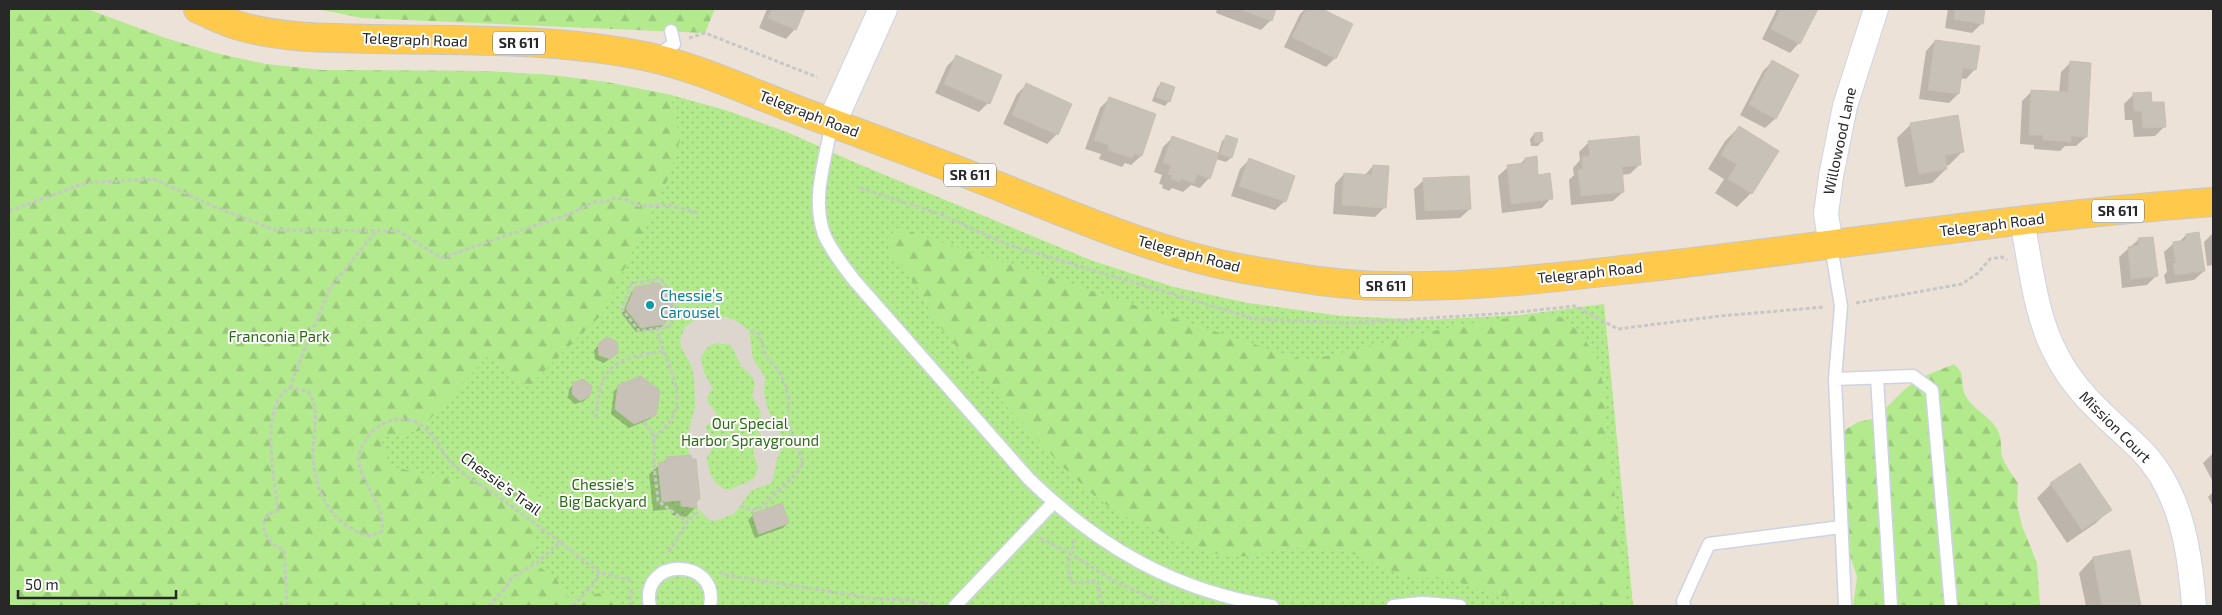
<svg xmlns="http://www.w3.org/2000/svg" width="2222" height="615" font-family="'Exo 2',sans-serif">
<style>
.grass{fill:url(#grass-dots)}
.forest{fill:url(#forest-firs)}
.plaza{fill:#dcd6cf;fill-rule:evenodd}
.shadow{fill:#0003}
.building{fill:#c7c1b7;stroke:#c8bfb2}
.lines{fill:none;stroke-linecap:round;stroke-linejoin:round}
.lane-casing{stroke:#cdd3e3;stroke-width:15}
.street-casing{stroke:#cdd3e3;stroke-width:26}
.secondary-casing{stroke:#cdd3e3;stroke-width:30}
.primary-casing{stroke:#c7c7c7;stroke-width:30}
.path{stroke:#c7c7c7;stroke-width:3;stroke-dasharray:4 2.5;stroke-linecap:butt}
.lane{stroke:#fff;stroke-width:12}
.street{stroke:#fff;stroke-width:24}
.secondary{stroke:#fff;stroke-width:28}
.primary{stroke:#ffc94b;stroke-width:28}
.culture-dot{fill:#0f9aa8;stroke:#fff;stroke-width:2}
.labels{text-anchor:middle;stroke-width:4;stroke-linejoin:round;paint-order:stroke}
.shield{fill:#fff;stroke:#686868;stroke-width:1}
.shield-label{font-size:14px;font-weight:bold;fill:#282828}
.street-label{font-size:15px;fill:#282828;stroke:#fff}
.culture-label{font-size:15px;fill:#0d838f;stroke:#fff;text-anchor:start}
.park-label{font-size:15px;fill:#2a6c11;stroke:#fff}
</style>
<defs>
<pattern id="grass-dots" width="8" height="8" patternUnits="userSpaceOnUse" patternTransform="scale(1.25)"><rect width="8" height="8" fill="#b3ea8d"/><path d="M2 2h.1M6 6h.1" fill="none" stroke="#9ac97a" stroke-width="1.8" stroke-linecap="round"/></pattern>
<pattern id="forest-firs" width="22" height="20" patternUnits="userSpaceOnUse" patternTransform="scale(1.25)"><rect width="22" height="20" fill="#b3ea8d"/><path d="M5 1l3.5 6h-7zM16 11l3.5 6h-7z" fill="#9ac97a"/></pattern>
</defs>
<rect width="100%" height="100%" fill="#ede2d8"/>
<path class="grass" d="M9,9H87L165,38L219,54L265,64L321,70L484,71L550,75L606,82L671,95L725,110L787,132L856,163L1093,261L1174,287L1248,303L1341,316L1426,320L1520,315L1604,304L1633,606H9Z"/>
<path class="forest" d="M9,9H87L165,38L219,54L265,64L321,70L484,71L550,75L606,82L671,95L680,140L669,177L603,313L528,387L487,357L419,431L380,438L393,467L461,482L502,466L545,499L530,561L556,578L568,598L608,592L620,606H9Z
M317,9H715L705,33L362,18Z
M898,228L1306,361L1459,325L1489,320L1552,314L1565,319L1581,334L1600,363L1627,606H1578L1569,601H1527L1508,598L1442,577L1408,579L1347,551L1291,547L1250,556L1229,557L1204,551L1136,522L1115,511L1091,493L1063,467L1005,405L936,322L919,290L889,249L886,239Z
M1954,364C1966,375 1960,378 1964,392C1970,410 1992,415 1999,433C2002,440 2000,449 2002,456C2005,466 2012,474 2018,483L2017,504L2022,526L2037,563L2040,606H1853L1857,577L1840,525L1831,460L1833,449L1843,431L1858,422L1876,418L1905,389L1920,378Z"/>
<path class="plaza" d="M707,316L727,317L736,321L749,330L753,359L765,377L764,392L767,406L771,417L782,437L783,445L777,459L772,483L752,490L734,514L714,521L709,520L697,508L696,500L700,499L696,459H692L691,455H689L687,437L695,407L694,377L691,365L681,347L680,340L685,327L693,321ZM716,343L731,345L741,366L753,377L755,385L752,395L761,413L758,429L763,440L754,449L753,453L758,466L755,477L748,482L730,489H724L716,483L710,473L707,458L714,445L708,437L706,426L714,420L717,414L707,401L709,393L713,389L704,372L701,357L708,347Z"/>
<path class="shadow" d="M767,9H804L795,29L786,39L759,28Z
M1217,9H1275L1271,20L1261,30L1216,13Z
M1305,9H1319L1351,24L1335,58L1326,67L1284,47L1300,14Z
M1777,9H1817L1799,43L1790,53L1762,39Z
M1948,9H1984L1982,23L1972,33L1945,28Z
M1935,41L1975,69L1966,79L1960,78L1958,94L1949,103L1919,99L1926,51Z
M956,57L988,103L979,112L935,93L947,66Z
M1772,62L1797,75L1775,119L1765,128L1740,115L1763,71Z
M2070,63L2086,137L2076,146H2065L2060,151L2034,149V145L2020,144L2022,101L2032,91L2059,93L2061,72Z
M1161,83L1169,101L1165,106L1152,101L1157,88Z
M1026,85L1057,134L1047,144L1003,124L1017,94Z
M2134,94L2151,104L2165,126L2155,136L2134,137L2132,120H2125L2124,104Z
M1109,99L1155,115L1141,156L1131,165L1125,163L1122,167L1099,159L1101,154L1085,149L1100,108Z
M1911,124L1963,151L1949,165L1945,166L1946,169L1932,183L1905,187L1897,138Z
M1739,127L1751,193L1737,207L1715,193L1724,179L1708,169L1725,141Z
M1534,134L1542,141L1538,146H1531L1530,139Z
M1226,137L1237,140L1231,158L1226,162L1216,159L1209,178L1200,188L1191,185L1183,192L1172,188L1169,191L1162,188L1163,185L1159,184L1162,175L1154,172L1163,147L1172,138L1218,154L1222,141Z
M1589,142L1640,164L1630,174L1621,175L1623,192L1613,201L1571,205L1569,180L1574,175L1573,168L1580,160L1579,152Z
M1250,159L1285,201L1275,210L1231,196L1240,169Z
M1525,159L1551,198L1542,208L1502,213L1498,176L1508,167L1519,165Z
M1373,166L1385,207L1375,217L1333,214L1335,184L1344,174L1364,176Z
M1424,180L1470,209L1460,218L1416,220L1414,189Z
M2213,233V265L2207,266L2204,242Z
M2186,235L2204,271L2194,280L2166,284L2164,275L2167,272L2164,252L2174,243L2179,242Z
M2139,239L2156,276L2147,285L2122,288L2119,257Z
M636,288L664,324L659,329L636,332L622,314L631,293Z
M599,345L612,357L604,363L595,359L594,350Z
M574,384L589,396L584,401L575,404L568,398L569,389Z
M619,386L655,414L650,419L629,428L611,414L614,391Z
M2213,453V482L2203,463Z
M667,459L699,499L695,503L696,507L686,517L672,515L671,509L653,511L649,474Z
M2080,464L2110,509L2096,523L2067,543L2037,498L2051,484Z
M2213,492V507L2208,497Z
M753,515L788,523L783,528L755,538L748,520Z
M2129,552L2139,606H2086L2079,573L2093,558Z"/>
<path class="building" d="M772,9H805L796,30L768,18Z
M1240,9H1276L1272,21Z
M1306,9H1322L1353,24L1336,59L1292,37Z
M1781,9H1818L1800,44L1771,29Z
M1955,9H1985L1983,24L1954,19Z
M1935,40L1980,46L1976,70L1963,68L1959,94L1928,90Z
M956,55L1002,75L990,104L944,84Z
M1772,60L1799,75L1776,119L1749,105Z
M2070,61L2091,63L2087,137L2071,136V142L2043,140V135H2029L2031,90L2068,92Z
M1161,82L1175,87L1170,102L1156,97Z
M1026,83L1072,104L1058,135L1012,115Z
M2151,92L2152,102H2164L2166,127L2143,128L2142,111H2134L2133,93Z
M1109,97L1156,114L1142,156L1134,154L1132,158L1108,150L1109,145L1094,140Z
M1958,115L1964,152L1945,155L1947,169L1919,174L1910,123Z
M1739,126L1779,151L1752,194L1728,179L1737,164L1721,155Z
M1542,132L1543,141L1535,143L1534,133Z
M1226,135L1238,139L1232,158L1220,154Z
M1172,136L1219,153L1210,179L1197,174L1194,183L1181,179L1180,182L1171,179L1172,175L1168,174L1171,165L1163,163Z
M1639,136L1641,165L1622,167L1624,192L1581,196L1578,170L1583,169L1582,157L1590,156L1588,141Z
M1537,156L1538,175L1550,173L1553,199L1511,204L1507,165L1525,163V158Z
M1249,158L1295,176L1286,202L1239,186Z
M1373,165L1389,166L1386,208L1342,205L1344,173L1372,175Z
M1469,176L1471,209L1425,211L1423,178Z
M2199,232L2205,271L2175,275L2173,264L2176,263L2173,242L2186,240V234Z
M2153,237L2158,276L2131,279L2128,247L2139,245L2138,238Z
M659,283L674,302L665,324L641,328L626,309L635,287Z
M607,337L617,342L618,353L610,359L599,355L598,344Z
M641,376L660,391L656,415L634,424L615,409L618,385Z
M583,379L592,386L590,396L580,401L572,394L573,383Z
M691,455L692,459H696L700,499L696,500L697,508L681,506V500L662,502L658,463L666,462V457Z
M2080,463L2112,510L2082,530L2050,483Z
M782,503L789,523L759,534L752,514Z
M2130,550L2141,606H2102L2093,557Z"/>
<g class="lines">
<g class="lane-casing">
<path id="lane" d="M655,57L674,44L671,31
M832,122C826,158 811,198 824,234C831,251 843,265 854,280L1029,479C1099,547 1175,591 1272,606
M1831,246L1841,306L1835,379L1845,606
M1877,378L1891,606
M1835,379L1913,376L1932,390L1951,606
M650,606C639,556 720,557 710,606
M955,606L1053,503
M1393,606L1422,603L1460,606
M1684,606L1683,601L1709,544L1841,527"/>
</g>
<g class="street-casing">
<path id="street" d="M2022,221C2031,266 2035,316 2057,356C2077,395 2109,419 2140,449C2181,490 2190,551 2194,606
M1831,246L1826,214L1831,176L1845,106L1876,9"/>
</g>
<g class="secondary-casing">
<path id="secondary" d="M832,122L883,9"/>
</g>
<g class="primary-casing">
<path id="primary" d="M198,9C210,14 223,21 236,25C281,39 333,38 380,39C469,41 561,38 649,57C699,68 747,91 795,109C866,136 938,162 1008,190C1085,221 1162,254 1244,269C1291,277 1340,286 1388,286C1482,288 1575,275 1667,265C1849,244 2031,215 2213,202"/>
</g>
<path class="path" d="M689,38L705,33L817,77
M860,188L940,214L1006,244L1255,319L1350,323L1510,313L1575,306L1618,329L1720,316L1825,307
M9,211L85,183L154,179L213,206L275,230L399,231L441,258L572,213L593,202H605L614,198L624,199L640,206L669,205L698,213
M661,279L678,301L669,327L639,331L622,309L632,283Z
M1856,303L1962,284L1978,273L1990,259L2002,257L2007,260
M290,388L297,368L330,288L376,231
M596,418C600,365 613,358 664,351
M644,422C657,435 654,448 654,464C655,476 657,489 658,501L687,522
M654,437C699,405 665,368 657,328
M782,437L792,436
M740,506L751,510L758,509L765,504L796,474L801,467L802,459L788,424L789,399L784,382L781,374L766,356L759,334L749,330
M1040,538L1071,554C1066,564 1069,572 1072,583L1098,581L1101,606
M1075,539L1071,554L1116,582L1169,606
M669,552L687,522L699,511
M719,572L727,575L876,599C895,599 916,599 934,606
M287,606L284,549C272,548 260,531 265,519C267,514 273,512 278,510C275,480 258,405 290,388L308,391C322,411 312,434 313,457C315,486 326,514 351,528C365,536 368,539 382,531C387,502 352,477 360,452C367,430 390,413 413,421C430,427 439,447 449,460C461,474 479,484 495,494C517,510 538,526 560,542
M489,606L507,586L511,578L538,562L560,542L599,572L633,581
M573,606L594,584L599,572
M630,606L632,587"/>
<use href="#lane" class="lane"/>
<use href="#street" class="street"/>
<use href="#secondary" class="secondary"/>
<use href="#primary" class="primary"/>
</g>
<circle class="culture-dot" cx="650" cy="305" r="5"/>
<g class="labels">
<g class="shield">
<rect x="493" y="31.5" width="52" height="23" rx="4"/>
<rect x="944" y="163.5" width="52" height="23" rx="4"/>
<rect x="2092" y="199.5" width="52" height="23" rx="4"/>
<rect x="1360" y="274.5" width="52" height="23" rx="4"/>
</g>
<g class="shield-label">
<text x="519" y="48">SR 611</text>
<text x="970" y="180">SR 611</text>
<text x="2118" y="216">SR 611</text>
<text x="1386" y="291">SR 611</text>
</g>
<g class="street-label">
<text transform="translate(415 40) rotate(2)" y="5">Telegraph Road</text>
<text transform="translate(809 114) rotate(21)" y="5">Telegraph Road</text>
<text transform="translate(1840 141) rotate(-78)" y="5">Willowood Lane</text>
<text transform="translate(1992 225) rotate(-7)" y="5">Telegraph Road</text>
<text transform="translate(1189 254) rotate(15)" y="5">Telegraph Road</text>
<text transform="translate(1590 273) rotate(-6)" y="5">Telegraph Road</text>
<text transform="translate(2115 427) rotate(45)" y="5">Mission Court</text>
<text transform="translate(501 484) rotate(36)" y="5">Chessie’s Trail</text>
</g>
<g class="culture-label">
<text x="660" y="301">Chessie’s<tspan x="660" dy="17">Carousel</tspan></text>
</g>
<g class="park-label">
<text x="279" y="342">Franconia Park</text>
<text x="750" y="429">Our Special<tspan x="750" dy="17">Harbor Sprayground</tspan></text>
<text x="603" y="490">Chessie's<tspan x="603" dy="17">Big Backyard</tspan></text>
</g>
</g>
<rect width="2222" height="615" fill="none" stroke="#282828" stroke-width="20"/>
<path d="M18 590v8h158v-8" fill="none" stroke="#282828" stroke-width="2.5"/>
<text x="25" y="590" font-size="15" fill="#282828" stroke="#ffffff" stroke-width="4" paint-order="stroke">50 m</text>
</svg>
